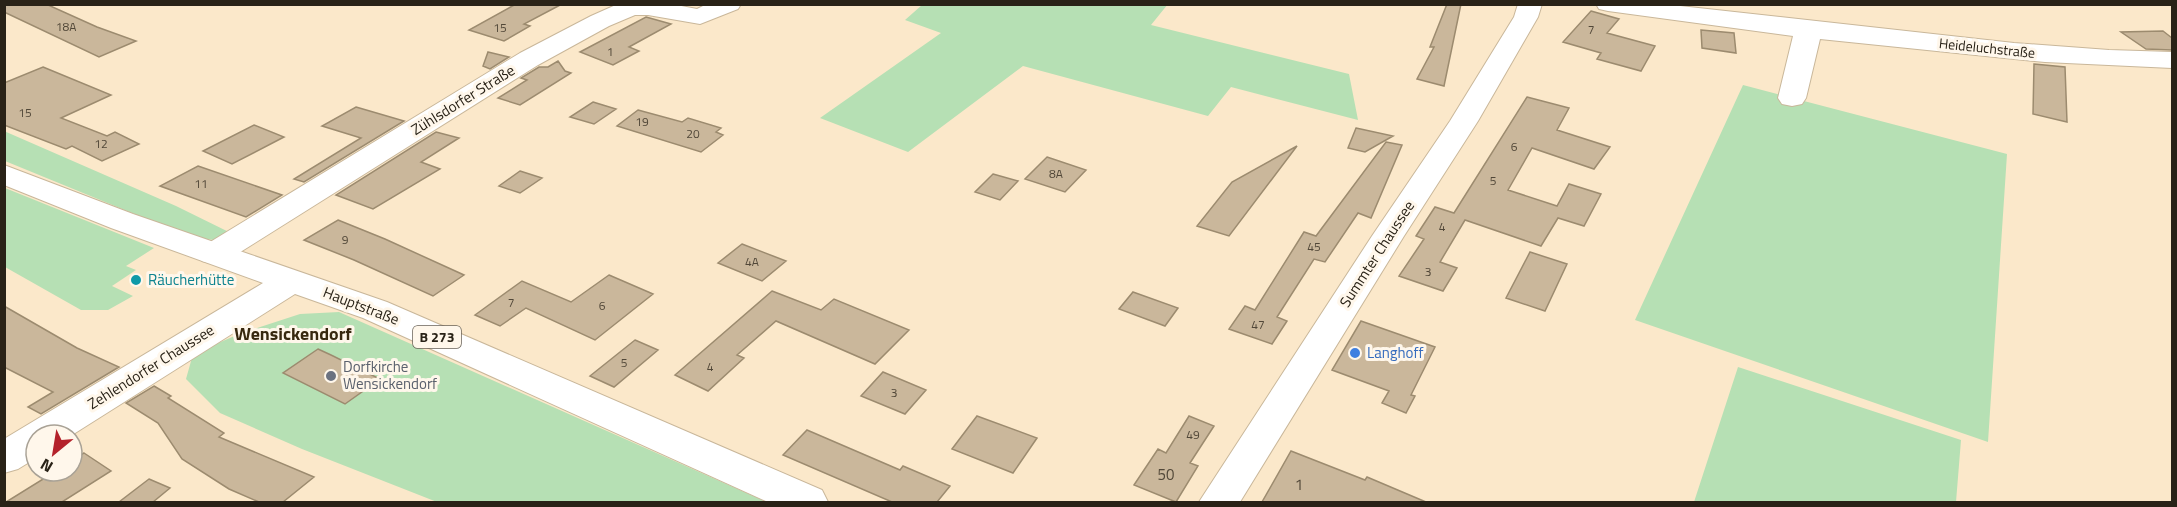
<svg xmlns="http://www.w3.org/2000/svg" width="2177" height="507" font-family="'Titillium Web',sans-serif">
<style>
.green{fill:#b6e0b4}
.building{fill:#cab79b;stroke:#9c8b6f;stroke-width:1.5}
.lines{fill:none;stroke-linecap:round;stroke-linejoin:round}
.minor-casing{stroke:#c9b79a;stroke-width:2}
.major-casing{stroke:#c9b79a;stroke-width:2}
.minor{fill:#fff;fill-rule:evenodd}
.major{fill:#fff;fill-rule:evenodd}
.culture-dot{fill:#0f9aa8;stroke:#fff7eb;stroke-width:2}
.shop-dot{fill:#3f7fe0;stroke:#fff7eb;stroke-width:2}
.worship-dot{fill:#6b7280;stroke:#fff7eb;stroke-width:2}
.labels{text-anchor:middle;stroke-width:6;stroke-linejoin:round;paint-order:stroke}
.number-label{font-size:12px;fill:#514738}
.far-street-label{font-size:14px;fill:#292217;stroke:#fff7eb}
.shield{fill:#fff7eb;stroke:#696257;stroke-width:1.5}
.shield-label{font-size:14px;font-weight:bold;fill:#292217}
.street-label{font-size:15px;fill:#292217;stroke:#fff7eb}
.culture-label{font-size:15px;fill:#0d838f;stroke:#fff7eb;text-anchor:start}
.shop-label{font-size:15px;fill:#366cbe;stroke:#fff7eb;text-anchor:start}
.worship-label{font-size:15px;fill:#5b616d;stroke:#fff7eb;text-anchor:start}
.near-number-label{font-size:15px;fill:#514738}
.quarter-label{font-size:18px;font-weight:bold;fill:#37280f;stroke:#fff7eb}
</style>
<rect width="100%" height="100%" fill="#fbe8ca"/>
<path class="green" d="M1168,4L1151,25L1349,74L1358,120L1231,87L1208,116L1023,66L908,152L820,118L941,33L905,20L922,5Z
M1743,85L2007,154L1988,442L1635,320Z
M4,131L176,206L239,237L226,242L188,236L5,161Z
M5,188L154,248L126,266L136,270L112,286L133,296L108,310H81L5,267Z
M339,312L767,502H437L302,449L220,413L186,379L193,354L239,334L300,314Z
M1738,367L1961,440L1956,502H1694Z"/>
<path class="building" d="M4,4H46L97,27L136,41L99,57L4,12Z
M516,4H562L524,24L530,26L504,41L469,30Z
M1447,4H1461L1444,86L1417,79L1434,47H1430Z
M1591,11L1619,19L1607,33L1655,46L1641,71L1597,59L1601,53L1563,42Z
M646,17L671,24L629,47L639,51L613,65L580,52Z
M1701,30L1734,33L1736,53L1702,48Z
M2163,31L2172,38V50L2146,49L2121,32Z
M488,52L509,57L490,69L483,66Z
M558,61L565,71L571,73L520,105L498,98L527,80L521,78L539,67H548Z
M2034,64L2065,67L2067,122L2033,114Z
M43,67L111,95L61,118L107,136L115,132L139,144L102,161L72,146L66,149L4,125V83Z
M1527,97L1569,108L1557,130L1610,147L1594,169L1532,148L1508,190L1557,206L1569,184L1601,194L1584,226L1558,218L1541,246L1465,220L1440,262L1457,268L1443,291L1399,276L1424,239L1416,236L1435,207L1454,213Z
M593,102L616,109L594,124L570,117Z
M356,107L404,121L304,182L294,179L361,138L322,126Z
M638,110L682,122L688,118L721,128L716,132L723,135L701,152L617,126Z
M254,125L284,137L232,164L203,151Z
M1356,128L1393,136L1365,152L1348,148Z
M436,132L459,138L421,162L440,169L373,209L336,195Z
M1386,142L1402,145L1371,218L1358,213L1325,262L1314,259L1277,317L1287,321L1272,344L1229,329L1245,306L1255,310L1304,232L1316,236Z
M1297,146L1229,236L1197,226L1232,182Z
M1047,157L1086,170L1065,192L1025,179Z
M198,166L282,195L246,217L160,186Z
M520,171L542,178L520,193L499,186Z
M993,174L1018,181L1000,200L975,192Z
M338,220L385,239L464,275L433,296L354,260L304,240Z
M742,244L786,261L762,281L718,263Z
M1530,252L1567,264L1545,311L1506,298Z
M609,275L653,294L595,340L526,308L500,326L475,315L522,281L571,302Z
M772,291L821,310L834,299L909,330L875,364L776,321L737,355L744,358L708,391L675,375Z
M1133,292L1178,308L1165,326L1119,309Z
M4,306L77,348L119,367L41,414L28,407L53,392L4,367Z
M1361,321L1435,347L1411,395L1415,396L1406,413L1382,403L1389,391L1332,370Z
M635,340L658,350L614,387L590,376Z
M318,349L331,355L380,379L345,404L283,373Z
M883,372L926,390L905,414L861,396Z
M154,386L171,396L168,398L224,433L219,437L314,477L283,502H259L229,489L182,459L158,423L126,403Z
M977,416L1037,438L1013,473L952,449Z
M1189,416L1214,426L1190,463L1198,466L1176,502L1134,485L1158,449L1166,453Z
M807,430L900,470L903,466L950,486L937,502H892L783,455Z
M1291,451L1365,480L1367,477L1426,502H1262Z
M84,453L111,471L62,502H6L56,471H72V461Z
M149,479L170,488L153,502H119Z"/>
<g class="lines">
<g class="minor-casing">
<path id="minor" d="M618,4H671L697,9L707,4H741L738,9L700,24L648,15H635L609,26L538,65L226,261L214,264L202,261L197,254L202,247L520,53L591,16Z
M1596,4H1662L2014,43L2109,50L2172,52V68L2045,62L1820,39L1806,98L1802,104L1792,106L1782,104L1778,98L1793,36L1608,11L1599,9Z"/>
</g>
<g class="major-casing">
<path id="major" d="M1518,4H1542L1538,17L1478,121L1404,236L1240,502H1199L1372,236L1450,121L1514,17Z
M4,165L133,214L387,302L822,490L828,502H768L363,318L295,294L72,435H36V458L18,469L4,473V439L263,283L111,228L4,185Z"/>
</g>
<use href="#minor" class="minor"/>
<use href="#major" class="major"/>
</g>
<circle class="culture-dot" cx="136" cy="280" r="6"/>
<circle class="shop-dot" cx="1355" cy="353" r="6"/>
<circle class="worship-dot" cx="331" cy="376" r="6"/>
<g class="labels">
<g class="number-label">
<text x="66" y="31">18A</text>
<text x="500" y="32">15</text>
<text x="1591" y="34">7</text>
<text x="610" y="56">1</text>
<text x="25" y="117">15</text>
<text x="642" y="126">19</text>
<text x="693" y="138">20</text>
<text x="101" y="148">12</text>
<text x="1514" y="151">6</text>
<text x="1056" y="178">8A</text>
<text x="1493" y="185">5</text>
<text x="201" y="188">11</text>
<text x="1442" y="231">4</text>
<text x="345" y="244">9</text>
<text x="1314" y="251">45</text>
<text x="752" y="266">4A</text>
<text x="1428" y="276">3</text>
<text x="511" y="307">7</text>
<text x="602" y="310">6</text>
<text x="1258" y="329">47</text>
<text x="624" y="367">5</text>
<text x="710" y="371">4</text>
<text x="894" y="397">3</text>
<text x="1193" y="439">49</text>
</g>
<g class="far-street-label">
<text transform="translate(1987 48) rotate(6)" y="5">Heideluchstraße</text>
</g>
<rect class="shield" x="413" y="326" width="48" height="22" rx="4.5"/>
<g class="shield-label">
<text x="437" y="342">B 273</text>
</g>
<g class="street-label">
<text transform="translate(463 100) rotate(-32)" y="5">Zühlsdorfer Straße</text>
<text transform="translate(1377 254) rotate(-57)" y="5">Summter Chaussee</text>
<text transform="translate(361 306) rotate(21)" y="5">Hauptstraße</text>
<text transform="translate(151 367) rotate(-32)" y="5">Zehlendorfer Chaussee</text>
</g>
<g class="culture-label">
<text x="148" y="285">Räucherhütte</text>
</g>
<g class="shop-label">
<text x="1367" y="358">Langhoff</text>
</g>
<g class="worship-label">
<text x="343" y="372">Dorfkirche<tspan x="343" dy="17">Wensickendorf</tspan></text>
</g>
<g class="near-number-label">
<text x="1166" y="480">50</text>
<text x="1299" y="490">1</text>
</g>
<g class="quarter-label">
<text x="293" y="340">Wensickendorf</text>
</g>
</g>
<rect width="2177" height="507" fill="none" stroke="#292217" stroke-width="12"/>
<g transform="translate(54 453) rotate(210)"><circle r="28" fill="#fff7eb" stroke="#a9a296" stroke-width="1.5"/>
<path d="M0-4.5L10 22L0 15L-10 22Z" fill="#b4222b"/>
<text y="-9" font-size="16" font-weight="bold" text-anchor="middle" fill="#292217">N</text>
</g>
</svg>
